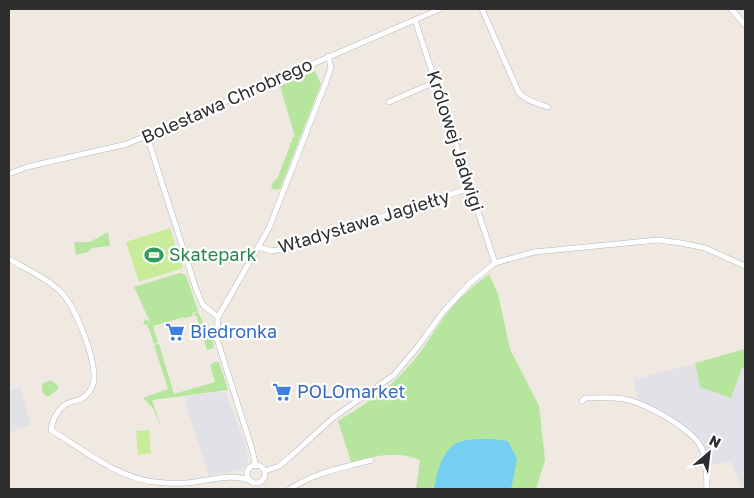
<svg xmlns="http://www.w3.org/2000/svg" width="754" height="498" font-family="'Golos Text',sans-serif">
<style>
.industrial{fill:#e3e1e8}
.green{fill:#b6e59e}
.pitch{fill:#c9ec9a}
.water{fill:#75cff0}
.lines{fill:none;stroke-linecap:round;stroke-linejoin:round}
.street-casing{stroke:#b4b7c1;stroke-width:6}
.street{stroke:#fff;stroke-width:5}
.labels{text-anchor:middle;stroke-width:4.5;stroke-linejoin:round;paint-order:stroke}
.street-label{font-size:18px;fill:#2e2e2e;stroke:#fff}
.leisure-label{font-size:18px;fill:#27864d;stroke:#fff;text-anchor:start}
.shop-label{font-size:18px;fill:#366cbe;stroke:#fff;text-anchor:start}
</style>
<rect width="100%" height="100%" fill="#efe9e1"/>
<path class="industrial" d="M695,363L700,387L742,368L745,369V487H741L731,462L710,465L702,443L682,424L637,400L634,380Z
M20,387L31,425L9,433V391Z
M225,392L246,446L248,462L244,468L238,470L209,476L187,408L185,396Z"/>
<path class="green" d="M315,71L321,84L280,189L274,190L271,187L273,182L277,179L290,146V143L292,142V138L295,137L280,86Z
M108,232L110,246L92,248L88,252L76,255L74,242H90Z
M179,273L186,275L198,311L192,313L193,316L185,318L184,317L153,326L158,342L154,344L147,324L143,325L145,319L150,322L134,287Z
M489,274L498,294L510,349L539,406L545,460L536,489H416L420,460C397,450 374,456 351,462L338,421C364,405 388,390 408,367C422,352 432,334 444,317C457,300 472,287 489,274Z
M198,312L203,322L211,327L214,348L207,350L196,315L194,316V314Z
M159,344L174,394L215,382L210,365L214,362H219L228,390L152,400L162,429L153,408L143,398L168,389L154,345Z
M745,349V369L742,368L731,398L700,387L695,363Z
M51,380L58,386V389L48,397C42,394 42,390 42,384Z"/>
<path class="pitch" d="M170,228L183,268L139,282L126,242Z
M149,430L151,453L138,455L136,431Z"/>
<path class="water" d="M493,439L508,441L517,459L511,489H434C437,474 441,451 457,443C467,438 482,439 493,439Z"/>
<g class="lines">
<g class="street-casing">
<path id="street" d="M482,9L518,91C525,101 537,103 548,107
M731,9L745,25
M415,20L495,263
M389,102L435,82
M147,136L196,289L203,305L218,317L217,339L251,446L256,466
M9,174L27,167L127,144L440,9
M259,247L272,251L283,249L470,188
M9,259C26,269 47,278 61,292C75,306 95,357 94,378C94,383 92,388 89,392C79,406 66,396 56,415C53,420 52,424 51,430C82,449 116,477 154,482C164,483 175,484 185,483C206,482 234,471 253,482
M218,317L269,228L326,82L331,67L328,56
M582,401L585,398C598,398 611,397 624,399C645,403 691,428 701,447C708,460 706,476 707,489
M247 474a9 9 0 1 1 18 0a9 9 0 1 1-18 0Z
M265,471L279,466L290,457L334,417L394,375L419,345L443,312L470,283L495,263L534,252L658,240L681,243L705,248L745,266
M290,489C318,471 340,469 371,460"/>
</g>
<use href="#street" class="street"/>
</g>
<defs>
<g id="stadium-bare" transform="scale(1.5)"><path d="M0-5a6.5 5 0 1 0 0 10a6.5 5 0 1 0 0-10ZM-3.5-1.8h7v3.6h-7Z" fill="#2e9e5b" stroke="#fff" stroke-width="2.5" paint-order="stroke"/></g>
<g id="supermarket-bare" transform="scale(1.5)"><path d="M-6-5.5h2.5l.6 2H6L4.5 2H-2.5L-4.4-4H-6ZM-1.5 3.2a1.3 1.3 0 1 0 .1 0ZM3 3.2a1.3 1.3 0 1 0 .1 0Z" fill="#3f7fe0" stroke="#fff" stroke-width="2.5" paint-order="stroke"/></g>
</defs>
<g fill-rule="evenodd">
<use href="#stadium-bare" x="154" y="255"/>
<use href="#supermarket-bare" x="175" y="332"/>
<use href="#supermarket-bare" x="282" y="392"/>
</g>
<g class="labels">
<g class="street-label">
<text transform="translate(227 101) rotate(-24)" y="6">Bolesława Chrobrego</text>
<text transform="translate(455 141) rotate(72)" y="6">Królowej Jadwigi</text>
<text transform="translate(364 222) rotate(-17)" y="6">Władysława Jagiełły</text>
</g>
<g class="leisure-label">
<text x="169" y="261">Skatepark</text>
</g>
<g class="shop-label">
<text x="190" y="338">Biedronka</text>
<text x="297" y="398">POLOmarket</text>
</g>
</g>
<rect width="754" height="498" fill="none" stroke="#2e2e2e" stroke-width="20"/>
<g transform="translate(709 453) rotate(28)" stroke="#ffffff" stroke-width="4" paint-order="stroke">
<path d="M0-4L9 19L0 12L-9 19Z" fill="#2e2e2e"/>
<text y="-8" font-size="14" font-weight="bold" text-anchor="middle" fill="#2e2e2e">N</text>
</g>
</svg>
